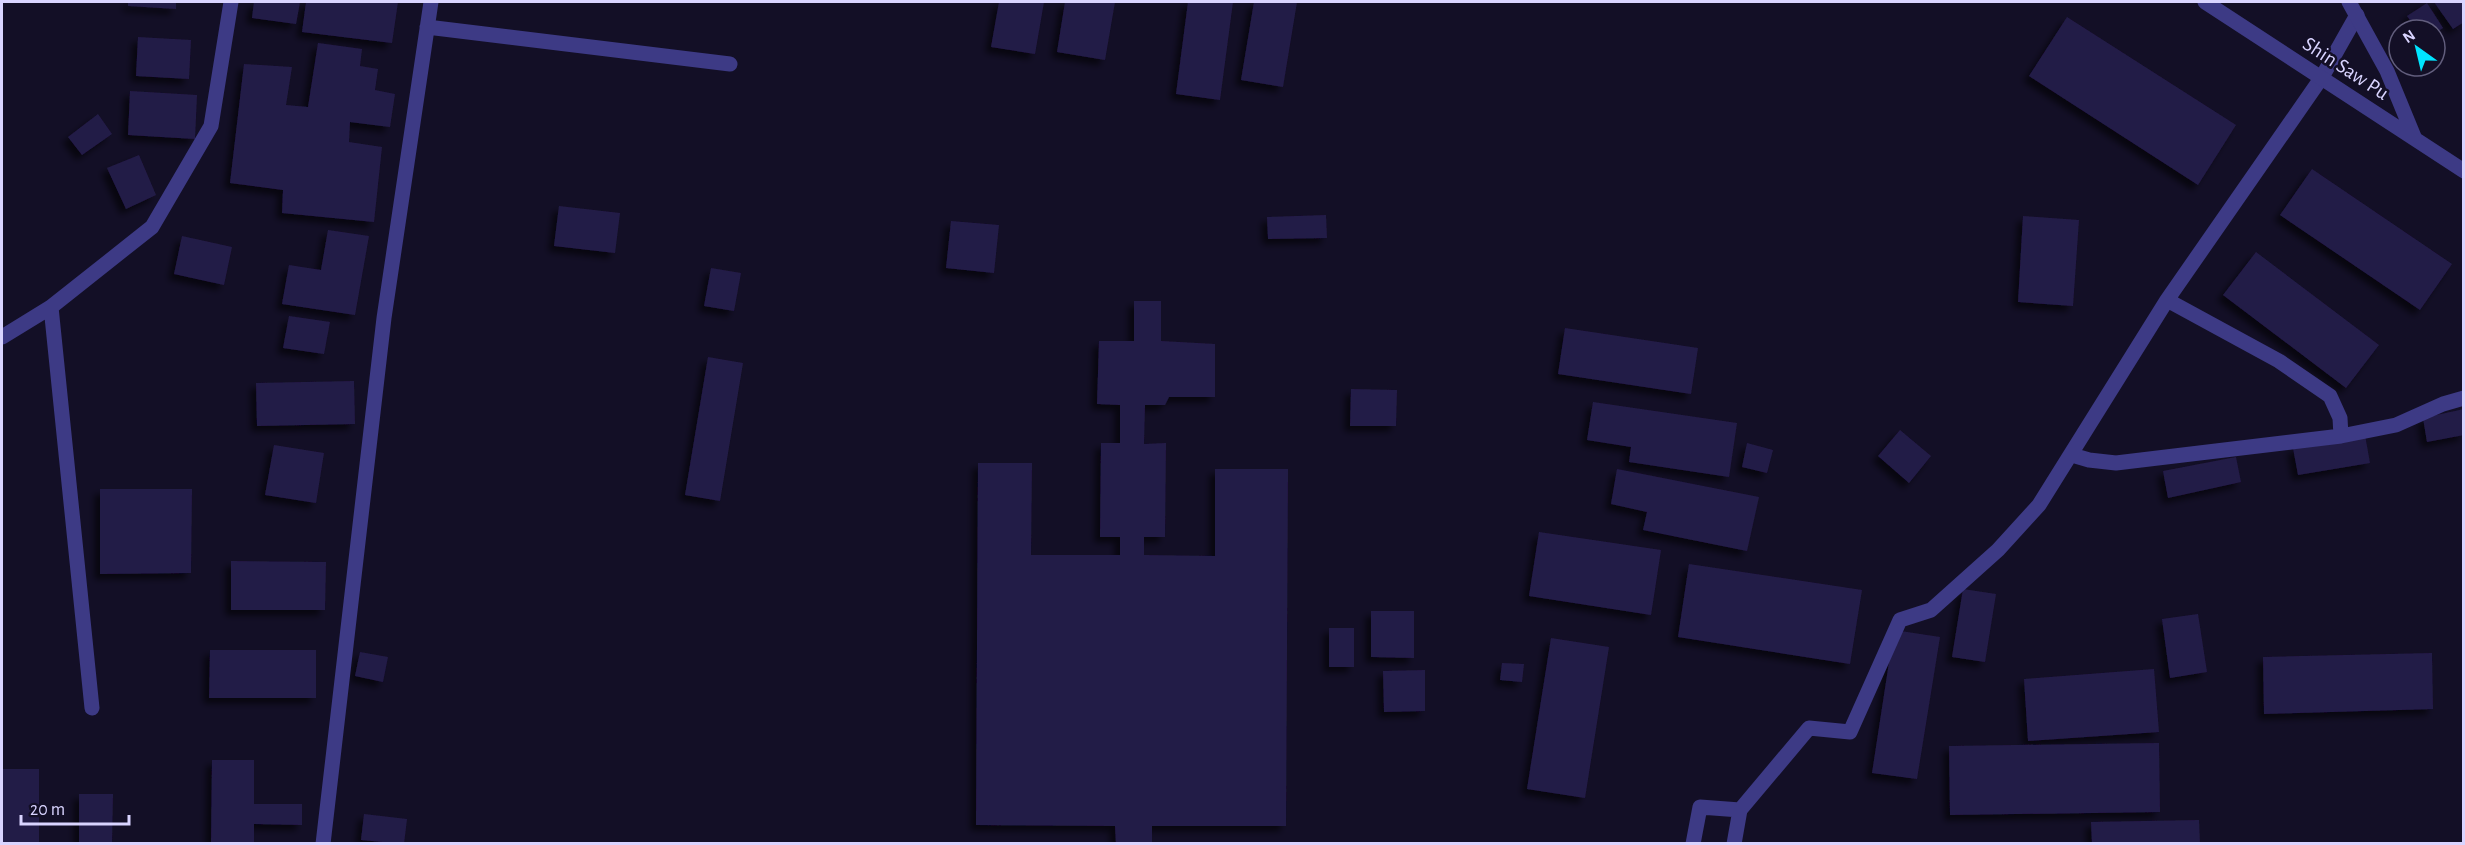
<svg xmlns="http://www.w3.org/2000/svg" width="2465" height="845" font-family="'Alegreya Sans',sans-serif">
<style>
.building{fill:#241b47;filter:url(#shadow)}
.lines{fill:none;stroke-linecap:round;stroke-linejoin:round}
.service{stroke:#3d3a85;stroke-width:15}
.minor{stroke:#3d3a85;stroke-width:15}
.labels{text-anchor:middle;stroke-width:5;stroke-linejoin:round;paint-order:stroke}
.street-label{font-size:21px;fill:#d9d4ff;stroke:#130f26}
</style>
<defs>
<filter id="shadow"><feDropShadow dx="-5.5" dy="5.5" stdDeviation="3" flood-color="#0009"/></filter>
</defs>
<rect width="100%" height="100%" fill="#130f26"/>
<path class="building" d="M128,2H176V9L128,6Z
M254,2H300L296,24L252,18Z
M306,2H398L392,43L302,32Z
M999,2H1044L1035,54L991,47Z
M1065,2H1115L1105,60L1057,52Z
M1188,2H1233L1220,100L1176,94Z
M1254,2H1297L1283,87L1241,80Z
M2434,2H2464V22L2453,29Z
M2427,3L2443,28L2435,33V30H2417L2407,16Z
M2067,17L2236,125L2198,185L2029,76Z
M138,37L191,40L189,79L136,76Z
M318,43L362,49L360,66L378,69L375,90L395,94L390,127L350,122L349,142L382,147L374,222L282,213L283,190L230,183L244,64L292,67L286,105L308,107Z
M130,91L197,95L195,139L128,135Z
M98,114L112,134L82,155L68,137Z
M139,155L156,195L126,209L107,168Z
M2312,169L2452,264L2420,310L2280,215Z
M559,206L620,213L615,253L554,246Z
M1326,215L1327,238L1268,239L1267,217Z
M2023,216L2079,220L2073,306L2018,302Z
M951,221L999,225L994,273L946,268Z
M328,230L369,236L355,315L282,304L289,265L321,270Z
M182,236L232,247L224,285L174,274Z
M2256,252L2379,345L2346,388L2223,295Z
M711,268L741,273L734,311L704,306Z
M1134,301H1161V341L1215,344V397H1169L1165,405H1145L1144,444L1166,443L1165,537H1144V555L1215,556V469H1288L1286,826H1152V844H1116L1115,826L976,825L978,463H1032L1031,555H1120V537H1100L1101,443H1120V405L1097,404L1099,341H1134Z
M289,316L330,322L324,354L283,348Z
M1565,328L1698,348L1691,394L1558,374Z
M708,357L743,363L720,501L685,495Z
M354,381L355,424L257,426L256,383Z
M1351,389L1397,390L1396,426H1350Z
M1593,402L1737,423L1729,477L1629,462L1631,447L1587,440Z
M2464,409V435L2427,442L2423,418Z
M1900,430L1931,456L1909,483L1878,456Z
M2365,435L2370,463L2298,475L2293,448Z
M1747,443L1773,450L1767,473L1742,467Z
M274,445L324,453L316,503L265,495Z
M2236,457L2241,482L2168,498L2163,471Z
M1617,469L1759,497L1747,551L1643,530L1647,512L1611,504Z
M100,489H192L191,573L100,574Z
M1539,532L1661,550L1651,615L1529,596Z
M231,561L326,562L325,610H231Z
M1689,564L1862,590L1850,664L1678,637Z
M1963,589L1996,594L1985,662L1952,657Z
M1371,611H1414V658L1371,657Z
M2198,614L2207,672L2170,678L2162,619Z
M1329,628H1354V667H1329Z
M1894,630L1940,637L1917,779L1872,773Z
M1551,638L1609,647L1585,798L1527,789Z
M210,650H316V698H209Z
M360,652L388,657L383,682L355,676Z
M2432,653L2433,709L2264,714L2263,657Z
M1502,663L1524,664L1522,682L1500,680Z
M2154,669L2159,732L2028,741L2024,679Z
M1425,670V711L1384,712L1383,671Z
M2159,743L2160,812L1950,815L1949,746Z
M212,760H254V804H302V825L254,824V843L211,844Z
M2,769H39V844H2Z
M79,794H113L112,844H79Z
M364,814L407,819L404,844L361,840Z
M2199,820L2200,844H2092L2091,822Z"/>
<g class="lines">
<path class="service" d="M2167,300L2279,361L2330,396L2340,418L2341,436
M2072,455L2089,460L2116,463L2341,436L2396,425L2443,404L2464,398
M1693,844L1700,807L1740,810L1809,728L1850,732L1900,620L1931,610L1998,550L2039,505L2167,300L2322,77L2357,15
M1734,844L1740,810"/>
<path class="minor" d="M2205,2L2464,171
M2349,2L2387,71L2415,139
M427,27L730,64
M51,307L92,708
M2,337L51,307L152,227L211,126L231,2
M323,844L384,318L431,2"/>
</g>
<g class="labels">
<g class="street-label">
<text transform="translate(2346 68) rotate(33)" y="7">Shin Saw Pu</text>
</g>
</g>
<rect width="2465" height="845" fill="none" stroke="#d9d4ff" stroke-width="6"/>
<g transform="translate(2417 48) rotate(326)"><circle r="28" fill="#130f26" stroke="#625e7d" stroke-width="1.5"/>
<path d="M0-4.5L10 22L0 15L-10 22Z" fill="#00e5ff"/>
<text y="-9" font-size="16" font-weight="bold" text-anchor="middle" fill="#d9d4ff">N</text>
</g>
<path d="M21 815v9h108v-9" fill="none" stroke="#d9d4ff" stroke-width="3"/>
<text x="30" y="815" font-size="18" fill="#d9d4ff" stroke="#130f26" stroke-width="4.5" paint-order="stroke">20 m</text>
</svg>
